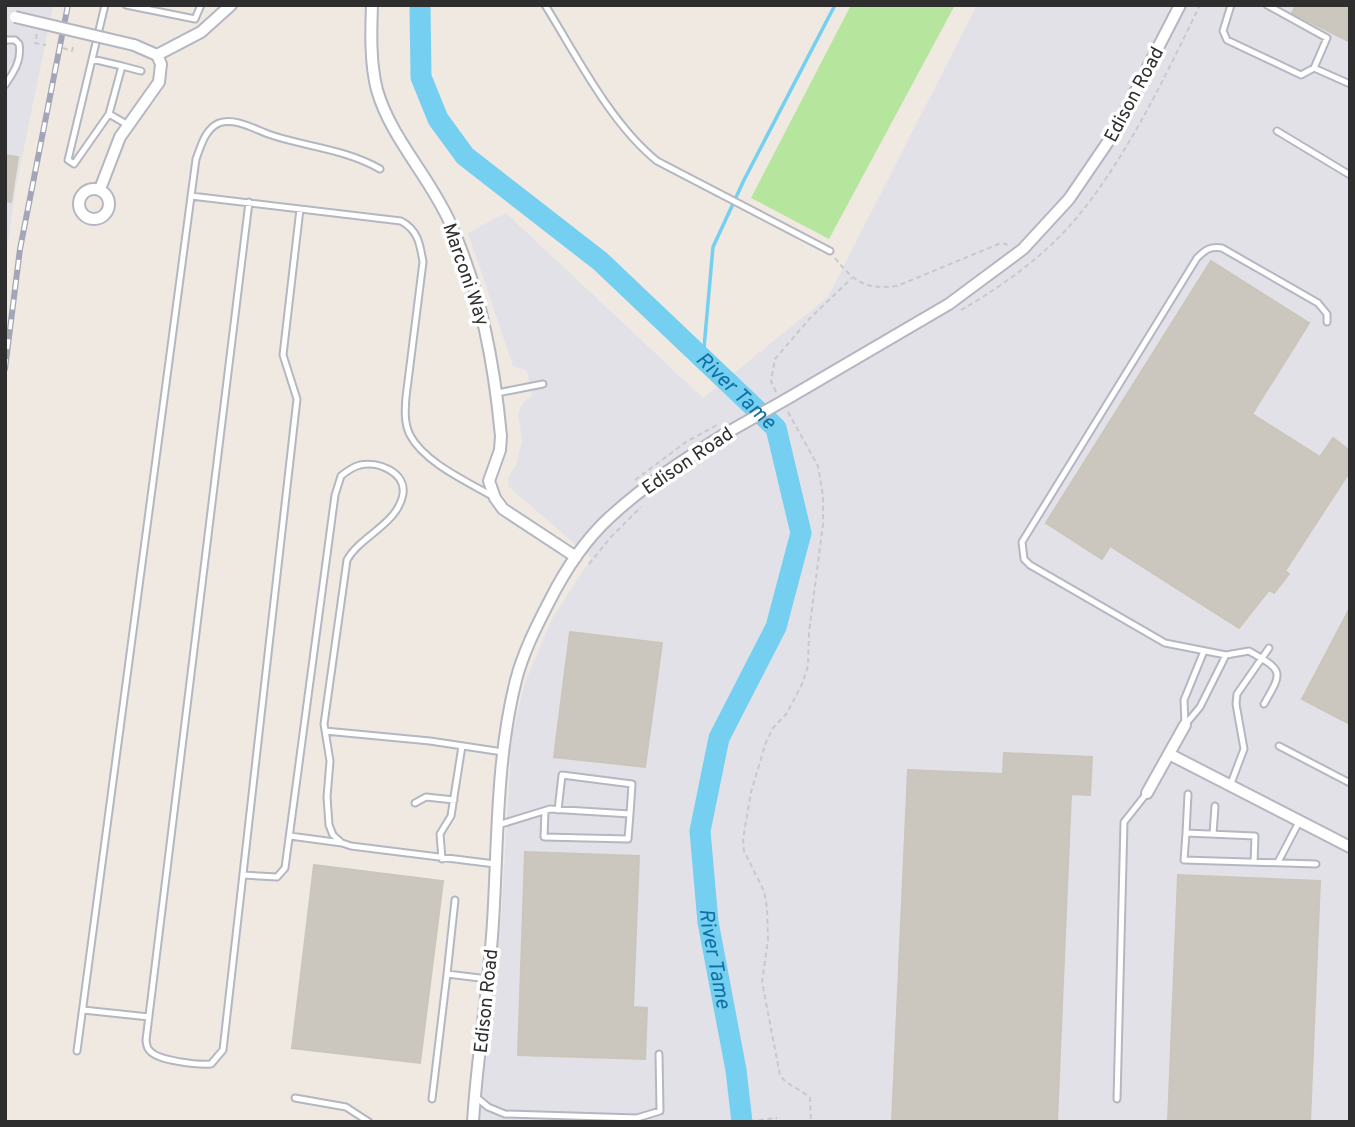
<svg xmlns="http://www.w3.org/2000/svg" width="1355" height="1127" font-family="Overpass,sans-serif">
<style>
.industrial{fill:#e3e1e8}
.green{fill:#b6e59e}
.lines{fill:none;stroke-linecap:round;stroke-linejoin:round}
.stream{stroke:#75cff0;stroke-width:3.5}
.river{stroke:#75cff0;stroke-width:21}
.building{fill:#cbc7bf;stroke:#cbc5ba;stroke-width:2}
.service-casing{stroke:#b4b7c1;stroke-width:9}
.minor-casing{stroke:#b4b7c1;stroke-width:14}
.path{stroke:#c9c9c9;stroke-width:2;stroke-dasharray:5 3.5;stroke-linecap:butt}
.service{stroke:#fff;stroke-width:5}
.minor{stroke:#fff;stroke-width:10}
.rail-casing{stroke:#a3a6b8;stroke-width:6}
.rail{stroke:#fff;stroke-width:3.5;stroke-dasharray:10;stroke-linecap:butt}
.minor-bridge-casing{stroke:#b4b7c1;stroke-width:14;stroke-linecap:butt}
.minor-bridge{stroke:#fff;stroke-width:10}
.labels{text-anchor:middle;stroke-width:7;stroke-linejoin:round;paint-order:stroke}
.street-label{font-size:19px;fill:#2e2e2e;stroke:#fff}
.water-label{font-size:21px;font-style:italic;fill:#0d6fa3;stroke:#fff}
</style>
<rect width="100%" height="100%" fill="#efe9e1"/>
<path class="industrial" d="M5,5H53L16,187L5,263Z
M977,5H1350V1122H478L501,919L512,736L525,682L553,617L591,558L509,487L508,478L516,465L522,441L518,413L523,403L532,396L527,371L513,366L468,233L506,213L703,398L828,297Z"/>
<path class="green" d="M851,5H955L829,239L751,198Z"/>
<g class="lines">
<path class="stream" d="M703,359L713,247L744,180L835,5"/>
<path class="river" id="s1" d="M420,5L421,77L438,119L465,156L600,261L776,428L801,533L776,627L719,738L700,831L708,922L736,1070L742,1122"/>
</g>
<path class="building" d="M1296,5H1350V42L1292,13Z
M5,155L18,157L11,202L5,201Z
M1211,261L1309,323L1252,414L1320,457L1333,438L1350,451V471L1285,571L1289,574L1274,593L1269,590L1239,628L1110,546L1102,559L1046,523Z
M1350,608V724L1302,699Z
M570,632L662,643L645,767L554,757Z
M1004,753L1092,757L1090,795L1071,794L1057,1122H892L908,770L1003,774Z
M525,852L639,856L633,1007L647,1008L645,1059L518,1055Z
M314,865L443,881L420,1063L292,1048Z
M1178,875L1320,881L1310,1122H1168Z"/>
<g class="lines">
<g class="service-casing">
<path id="service" d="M126,5L195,19L201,5
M545,5C577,56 610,123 657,161L830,251
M1231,5L1223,31L1227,40L1301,75L1314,68L1350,84
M1267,5L1327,38L1314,68
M5,40H15L19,44C22,60 14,72 5,85
M92,59L122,66L109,114L74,164L68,160L105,5
M122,66L141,71
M109,114L128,125
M1277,131L1350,175
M191,196L401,221C418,230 420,244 423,262L406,397C405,410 404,423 410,435C424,462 466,481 492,496
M249,202L146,1040C147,1046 146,1047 150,1051C159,1061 198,1065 211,1064L223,1050L297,399L283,355L300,209
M497,393L543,384
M1264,704C1283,671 1284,671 1249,651L1226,655L1165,643L1030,565L1024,559L1022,542L1197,258C1205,250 1210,246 1222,248L1318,303L1327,314V322
M1185,725L1200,707L1226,655
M1185,725L1184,700L1204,651
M325,731L430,741L503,752
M1279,746L1350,783
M1230,786L1244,749L1236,704L1237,694L1269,648
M415,803L426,797L454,800
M558,810L562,775L632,784L630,814
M498,825L550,809L630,814L628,839L544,837L545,811
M1186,833L1188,794
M1213,834L1215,806
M290,836L342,843
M442,859L440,834L451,816L462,746
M1254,862L1255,836L1186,833L1184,860L1316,864
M1278,862L1299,822
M243,875L277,877L285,868L335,495L341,476C347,471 352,467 360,465C378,461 406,472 403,494C398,524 360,536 347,560L324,724L330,761L327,797L329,825L333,835L342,843L351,846L495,864
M455,900L447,974L488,979
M83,1010L149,1017
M77,1051L196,159C201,146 205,129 219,123C235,117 256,130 271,135C307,147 345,149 380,169
M475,1096L488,1107L505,1114L637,1118L660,1111L659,1054
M295,1098L346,1107L369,1122
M432,1099L447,974
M1117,1099L1124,822L1147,793"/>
</g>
<g class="minor-casing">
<path id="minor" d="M372,5C371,32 370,63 377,90C391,139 431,178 451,225C481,293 494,362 501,436L500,450L489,481L495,498L503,509L576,557
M157,55L201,32L231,5
M79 204a15 15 0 1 1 30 0a15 15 0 1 1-30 0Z
M100,189L120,137L159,82L161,64L157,55L134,45
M785,400L949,304L1023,249L1069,199L1114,133L1180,5
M1169,754L1350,847
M1147,793L1185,725
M473,1122C477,1055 489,989 493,922C498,841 496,759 516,680C523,653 536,627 549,602C564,572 585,540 610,517C647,483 688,457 730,431"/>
</g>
<path class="path" d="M37,34L35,43L46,45
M63,48L72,51L74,44
M835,258C854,282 866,290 897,286L1001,243L1009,245
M961,310C991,293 1027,268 1052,244C1113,187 1163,81 1200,5
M776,392L771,381L775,359L811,317L852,278
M788,412L818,466L823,496V524L809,632L808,666L802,684L787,713L773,728L766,742L751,792L743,839L744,851L764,891L767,908L768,940L762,982L780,1075C787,1086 800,1088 810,1098L811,1122
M635,480L686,442L717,425
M589,564L611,537L641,507
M742,1122L777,1118"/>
<use href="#service" class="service"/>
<use href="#minor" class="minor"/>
<g class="rail-casing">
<path id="rail" d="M5,369L20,249L68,5"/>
</g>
<use href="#rail" class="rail"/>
<g class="minor-bridge-casing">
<path id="minor-bridge" d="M15,17L134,45
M730,431L785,400"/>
</g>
<use href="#minor-bridge" class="minor-bridge"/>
</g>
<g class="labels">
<g class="street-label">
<text transform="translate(1133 94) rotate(-62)" y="7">Edison Road</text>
<text transform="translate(467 274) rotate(71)" y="7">Marconi Way</text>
<text transform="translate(687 460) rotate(-34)" y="7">Edison Road</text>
<text transform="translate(485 1001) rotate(-84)" y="7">Edison Road</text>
</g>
<g class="water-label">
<text dy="7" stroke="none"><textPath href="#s1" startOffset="522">River Tame</textPath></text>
<text dy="7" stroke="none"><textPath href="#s1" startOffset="1130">River Tame</textPath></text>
</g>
</g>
<rect width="1355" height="1127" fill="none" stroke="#2e2e2e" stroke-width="14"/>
</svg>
